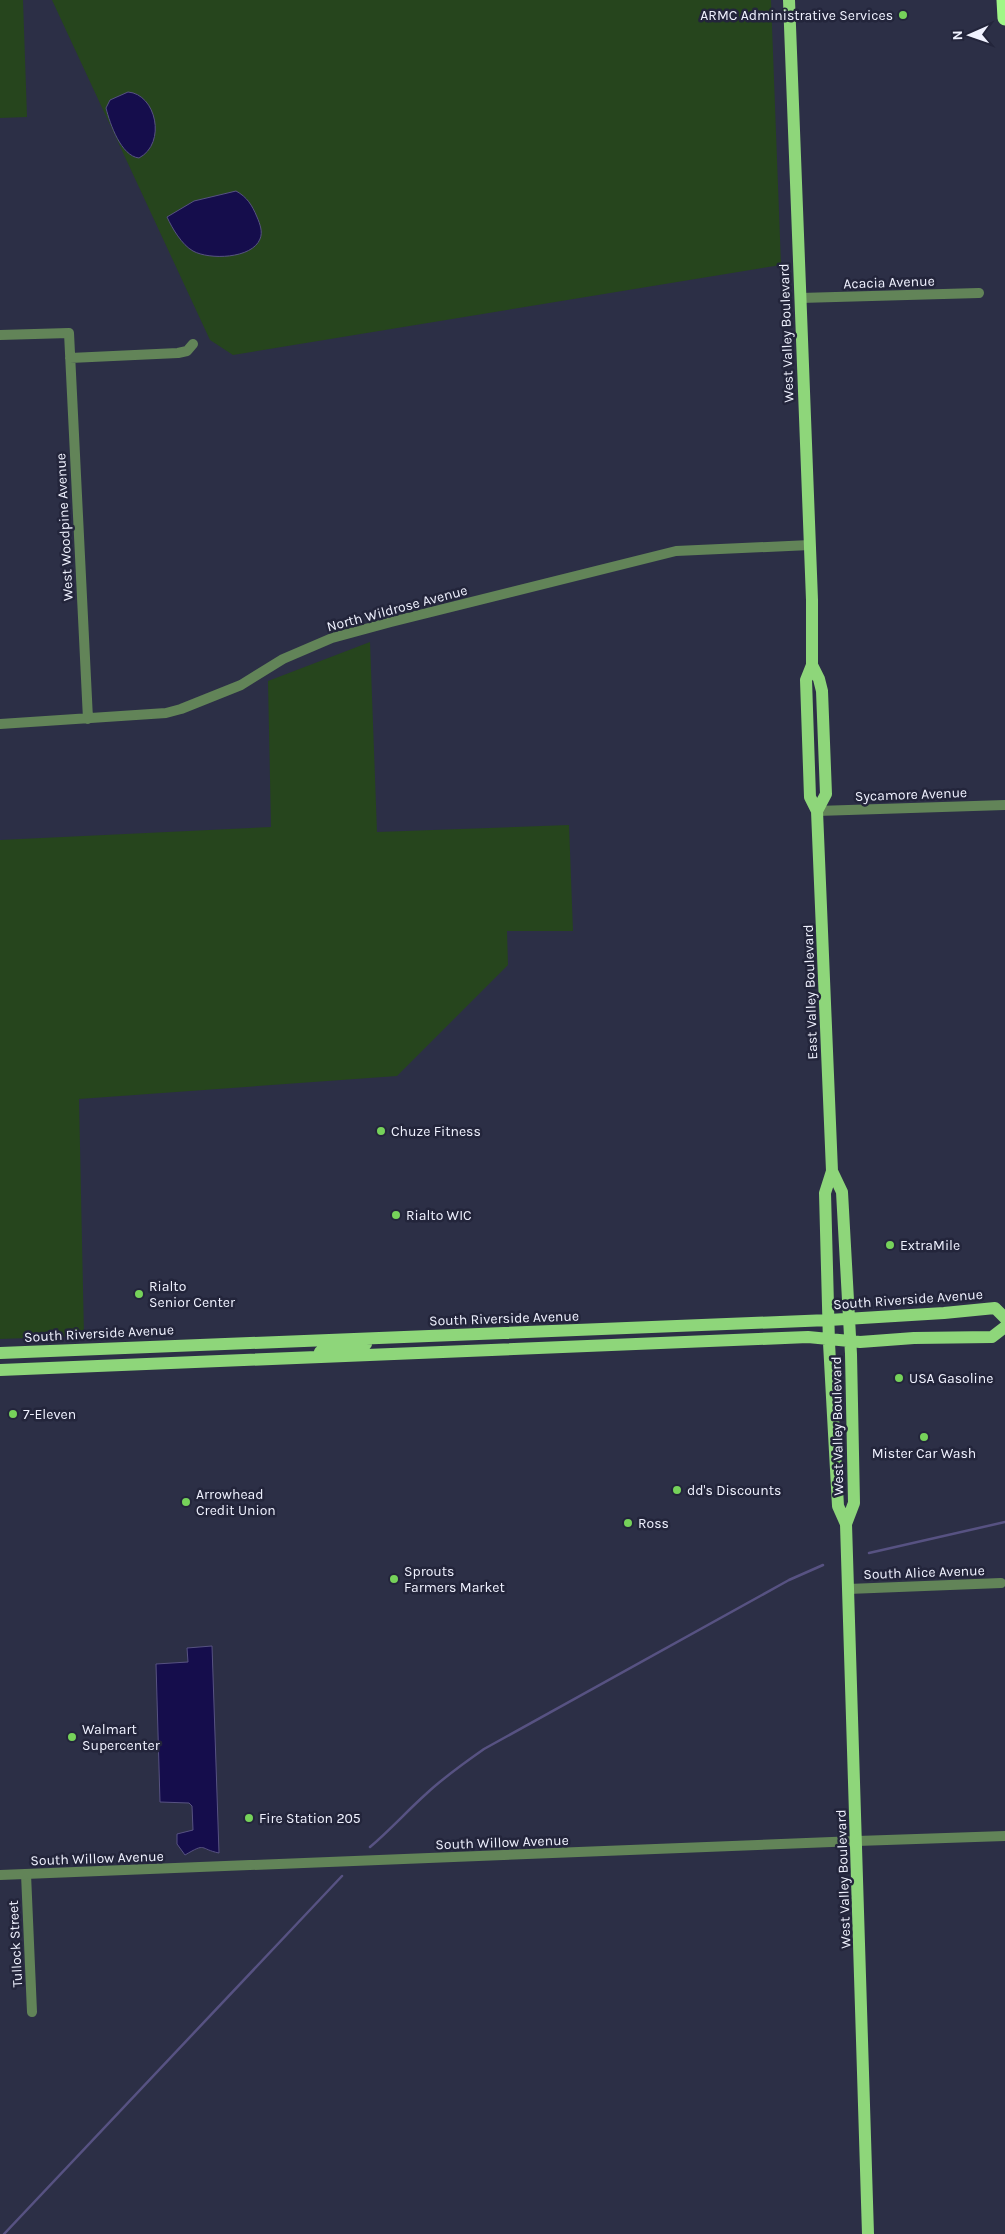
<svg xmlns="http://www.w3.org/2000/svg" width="1005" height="2234" font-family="Karla,sans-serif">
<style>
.green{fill:#26451d}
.water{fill:#150d4c;stroke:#575282}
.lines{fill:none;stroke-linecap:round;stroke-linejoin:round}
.stream{stroke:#575282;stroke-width:2.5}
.minor{stroke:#628458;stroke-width:10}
.tertiary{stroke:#628458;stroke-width:10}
.primary{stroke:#8ed67a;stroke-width:12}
.motorway{stroke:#a0f687;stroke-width:15}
.poi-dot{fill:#76d25a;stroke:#23253b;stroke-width:2}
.labels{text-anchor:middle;stroke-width:5;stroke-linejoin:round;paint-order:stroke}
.poi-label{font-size:14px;fill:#f0f2ff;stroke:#23253b;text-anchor:start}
.street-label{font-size:14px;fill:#f0f2ff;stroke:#23253b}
</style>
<rect width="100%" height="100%" fill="#2c2f46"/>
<path class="green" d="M0,0H23L27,117L0,118Z
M52,0H771L781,265L233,355L210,340Z
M370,642L377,832L569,825L573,931H507L508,965L397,1076L79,1099L84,1336L0,1339V840L271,827L268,681Z"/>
<path class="water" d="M128,92C156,94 167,143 139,158C121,156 110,124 106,108L110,100Z
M236,191C247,197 252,205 257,217C260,224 263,232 260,239C252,259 209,260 193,251C182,245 172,228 167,217L194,201Z
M212,1646L219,1853C199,1849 207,1842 185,1855L177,1844V1834L193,1830L192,1806L189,1803L160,1802L156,1664L188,1662L187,1648Z"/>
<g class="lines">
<path class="stream" d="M869,1553L1005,1522
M370,1847C390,1830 407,1811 426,1794C444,1777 464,1763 484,1749L789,1580L823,1565
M4,2234L342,1876"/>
<path class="minor" d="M800,298L979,293
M0,335L69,333L88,719
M70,358L178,353L187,351L193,344
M0,724L166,713L181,709L241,685L283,659L332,638L391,622L676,551L810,545
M817,811L1005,805
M848,1589L1001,1583
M857,1841L1005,1836
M26,1874L32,2012"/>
<path class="tertiary" d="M0,1875L857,1841"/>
<path class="primary" d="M789,0L812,600V665L806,680L810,797L817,811L832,1171L825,1193L829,1343L838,1506L846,1524
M812,665L819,679L822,691L826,794L817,811
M832,1171L842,1192L851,1354L854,1503L846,1524L868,2234
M0,1353L829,1320L944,1313L995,1308L1005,1318
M318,1357L320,1352L325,1349L363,1346L366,1344
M0,1370L808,1337L860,1342L914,1338L992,1337L1005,1327"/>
<path class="motorway" d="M1004,0L1005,18"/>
</g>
<g class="poi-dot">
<circle cx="903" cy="15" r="5"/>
<circle cx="381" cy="1131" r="5"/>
<circle cx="396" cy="1215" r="5"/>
<circle cx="890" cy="1245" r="5"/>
<circle cx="139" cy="1294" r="5"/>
<circle cx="899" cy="1378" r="5"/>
<circle cx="13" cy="1414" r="5"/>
<circle cx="924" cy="1437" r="5"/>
<circle cx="677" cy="1490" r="5"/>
<circle cx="186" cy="1502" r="5"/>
<circle cx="628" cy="1523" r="5"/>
<circle cx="394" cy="1579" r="5"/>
<circle cx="72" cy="1737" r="5"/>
<circle cx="249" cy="1818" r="5"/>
</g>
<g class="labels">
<g class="poi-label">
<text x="893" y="20" text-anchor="end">ARMC Administrative Services</text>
<text x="391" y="1136">Chuze Fitness</text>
<text x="406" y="1220">Rialto WIC</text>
<text x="900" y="1250">ExtraMile</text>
<text x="149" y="1291">Rialto<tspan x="149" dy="16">Senior Center</tspan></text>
<text x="909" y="1383">USA Gasoline</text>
<text x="23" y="1419">7-Eleven</text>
<text x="924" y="1458" text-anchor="middle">Mister Car Wash</text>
<text x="687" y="1495">dd's Discounts</text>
<text x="196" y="1499">Arrowhead<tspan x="196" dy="16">Credit Union</tspan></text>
<text x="638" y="1528">Ross</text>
<text x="404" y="1576">Sprouts<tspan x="404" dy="16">Farmers Market</tspan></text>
<text x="82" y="1734">Walmart<tspan x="82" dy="16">Supercenter</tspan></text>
<text x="259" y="1823">Fire Station 205</text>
</g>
<g class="street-label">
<text transform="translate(889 282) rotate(-2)" y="5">Acacia Avenue</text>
<text transform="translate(786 333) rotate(-92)" y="5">West Valley Boulevard</text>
<text transform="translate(64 527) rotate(-93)" y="5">West Woodpine Avenue</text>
<text transform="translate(397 608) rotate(-15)" y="5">North Wildrose Avenue</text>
<text transform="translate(911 794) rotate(-2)" y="5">Sycamore Avenue</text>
<text transform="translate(810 992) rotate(-92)" y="5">East Valley Boulevard</text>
<text transform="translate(908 1299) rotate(-4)" y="5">South Riverside Avenue</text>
<text transform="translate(504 1318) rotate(-2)" y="5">South Riverside Avenue</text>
<text transform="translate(99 1333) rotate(-3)" y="5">South Riverside Avenue</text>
<text transform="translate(837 1426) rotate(-91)" y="5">West Valley Boulevard</text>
<text transform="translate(924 1572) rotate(-2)" y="5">South Alice Avenue</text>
<text transform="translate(502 1842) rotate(-2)" y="5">South Willow Avenue</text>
<text transform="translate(97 1858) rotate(-2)" y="5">South Willow Avenue</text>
<text transform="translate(843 1879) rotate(-92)" y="5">West Valley Boulevard</text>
<text transform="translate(15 1944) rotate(-93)" y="5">Tullock Street</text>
</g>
</g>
<g transform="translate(970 35) rotate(268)" stroke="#23253b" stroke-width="4" paint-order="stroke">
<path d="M0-4L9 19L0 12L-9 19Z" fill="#f0f2ff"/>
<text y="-8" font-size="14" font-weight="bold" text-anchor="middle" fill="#f0f2ff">N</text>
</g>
</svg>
